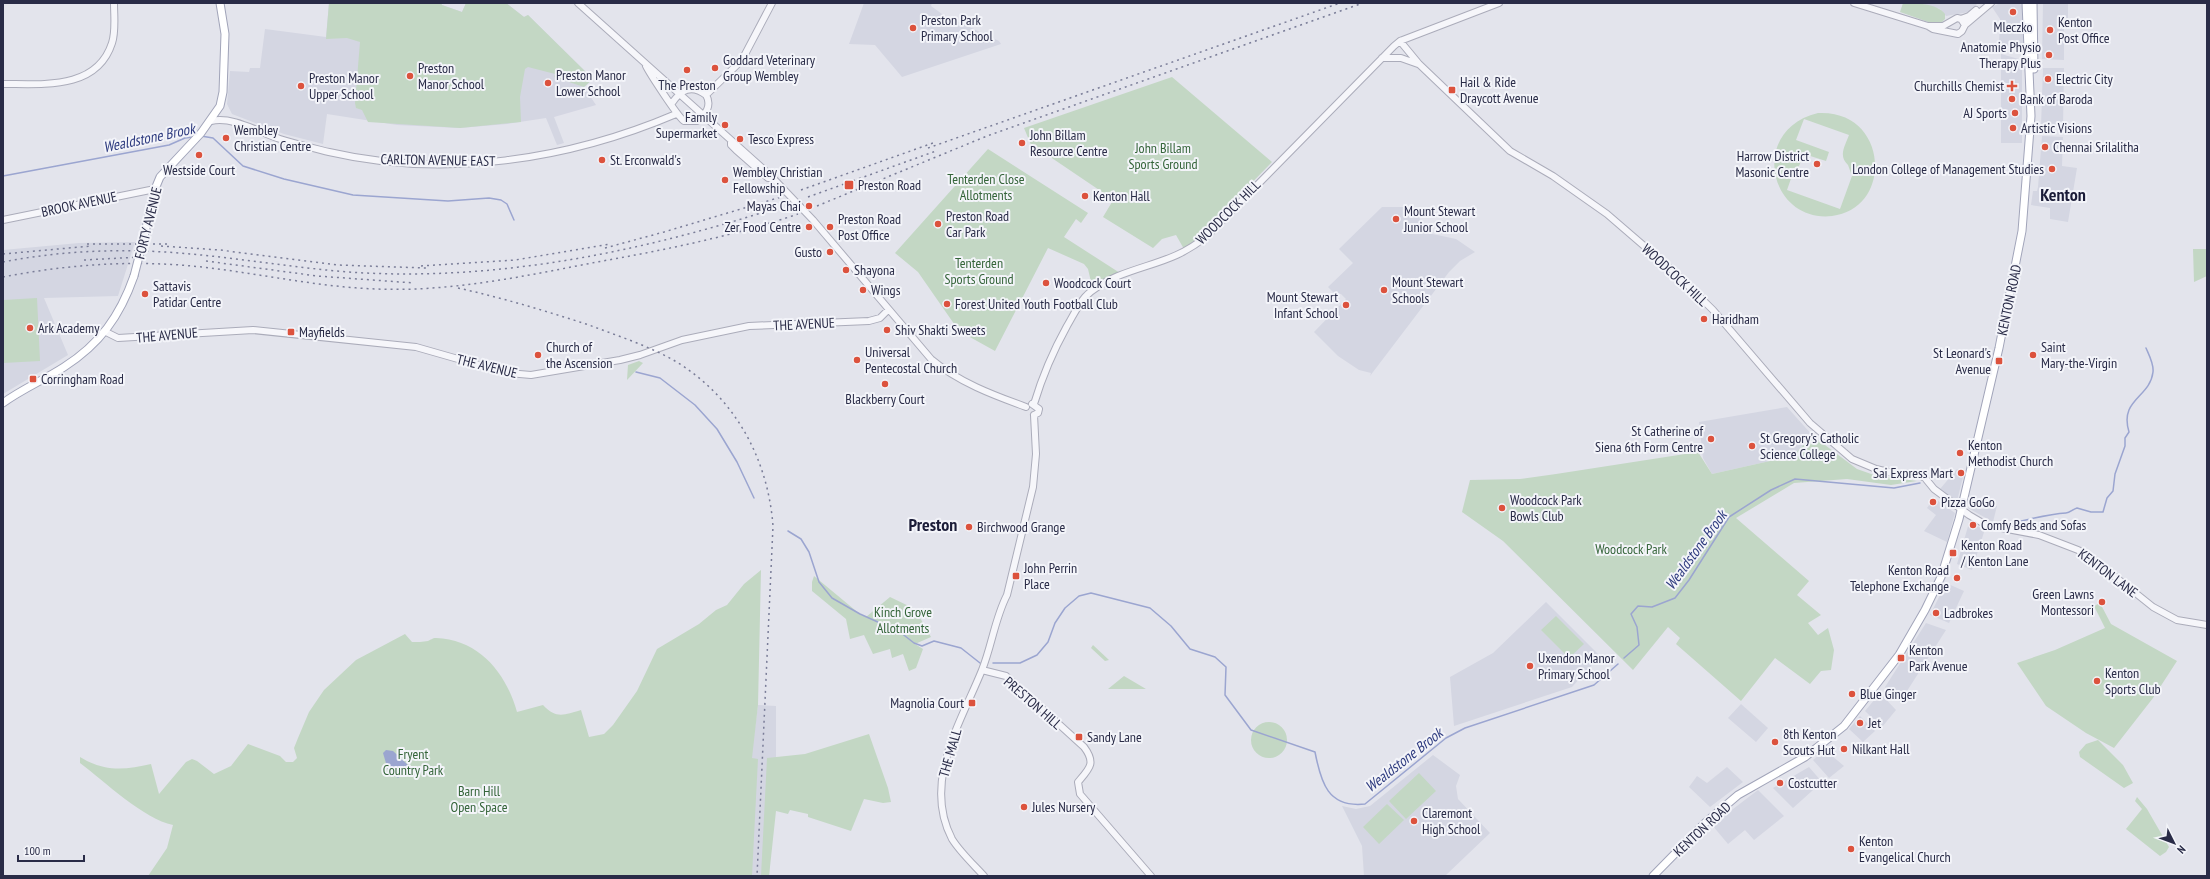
<svg xmlns="http://www.w3.org/2000/svg" width="2210" height="879" font-family="'PT Sans Narrow',sans-serif">
<style>
.built{fill:#d4d6e2}
.green{fill:#c3d7c4;fill-rule:evenodd}
.water{fill:#9ba5d0}
.lines{fill:none;stroke-linecap:round;stroke-linejoin:round}
.stream{stroke:#9ba5d0;stroke-width:1.5}
.tertiary-casing{stroke:#abacba;stroke-width:8}
.primary-casing{stroke:#a1a4b9;stroke-width:9}
.tertiary{stroke:#f6f6fa;stroke-width:6}
.primary{stroke:#fff;stroke-width:7}
.rail{stroke:#7a7d98;stroke-width:1.5;stroke-dasharray:2 4;stroke-linecap:butt}
.primary-bridge-casing{stroke:#a1a4b9;stroke-width:9;stroke-linecap:butt}
.primary-bridge{stroke:#fff;stroke-width:7}
.poi-dot{fill:#dc523d;stroke:#f3f4f9;stroke-width:1.5}
.labels{text-anchor:middle;stroke-width:4;stroke-linejoin:round;paint-order:stroke}
.poi-label{font-size:14px;fill:#292b47;stroke:#f3f4f9;text-anchor:start}
.park-label{font-size:14px;fill:#346439;stroke:#f3f4f9}
.street-label{font-size:14px;fill:#292b47;stroke:#f3f4f9}
.water-label{font-size:15px;font-style:italic;fill:#2e3b7f;stroke:#f3f4f9}
.district-label{font-size:18px;font-weight:bold;fill:#1b1c38;stroke:#f3f4f9}
</style>
<rect width="100%" height="100%" fill="#e3e4ec"/>
<path class="built" d="M329,3H441L442,5L462,12L466,3H506L524,17L528,15L593,79L584,87L596,105L554,117L564,143L557,145L546,118L507,124L460,128L397,125L327,114L323,144L284,134L232,114L227,104L230,71L249,72L250,68H260L265,29L326,37Z
M864,3H932L931,6L942,14L999,41L1001,44L902,77L875,45L849,44Z
M1918,3H1978L1969,12L1946,16L1940,9Z
M2043,3H2068V29H2064V60L2042,59Z
M1998,4H2020L2023,7V48L2021,50L1999,44L2000,19L1992,7Z
M2001,54L2022,60V143H2001Z
M2043,68H2064L2063,127L2041,126Z
M2042,136L2063,137L2062,166L2077,168L2068,222L2050,219V208L2031,205L2033,191H2037L2038,187Z
M1382,207H1417L1423,232L1456,239L1475,252L1460,261L1449,272L1370,376L1371,373L1359,370L1338,356L1314,332L1346,299L1341,294L1334,293L1328,287L1353,263L1339,249Z
M135,242L118,296L44,298L68,355L3,394V250L79,243Z
M1787,407L1813,436L1792,456L1712,474L1703,458L1699,422Z
M1957,469L1964,473L1957,501L1940,489Z
M1934,498L1955,513L1947,542L1924,531L1936,515L1927,508Z
M1985,503L1997,506L1993,522L1968,508L1969,505L1983,509Z
M1969,523L1985,529L1972,570L1957,564Z
M1946,583L1964,591L1949,623L1930,615Z
M1546,602L1600,656L1572,687L1454,726L1450,677L1493,653Z
M1926,623L1946,630L1900,702L1885,687Z
M1880,693L1896,710L1882,727L1865,711Z
M1741,704L1768,728L1756,742L1728,718Z
M758,705L776,706V759L769,876H744L750,766Z
M1860,716L1875,731L1863,742L1849,729Z
M1825,750L1844,766L1829,778L1813,760Z
M1433,755L1460,775L1456,786L1458,799L1490,833L1445,876H1364L1362,846L1342,806L1356,809L1370,806Z
M1727,767L1743,782L1710,807L1689,787L1697,776L1707,783Z
M1809,767L1822,782L1793,808L1773,788Z
M1758,790L1784,816L1754,840L1745,830L1728,844L1712,825Z"/>
<path class="green" d="M329,3H441L442,5L462,12L466,3H506L524,17L528,15L593,79L584,87L554,77L555,74L528,67L525,69L520,97L521,122L460,128L368,122L362,110L356,108L355,103L360,42L347,38L326,39Z
M1903,3C1915,3 1937,3 1945,14V19L1942,22L1931,23L1900,12Z
M1172,77L1272,162L1202,234L1184,249L1176,235L1162,239L1153,248L1103,217L1112,202L1111,198L1037,148L1034,152L1024,128Z
M1818,113C1889,109 1894,209 1832,216C1769,223 1748,130 1818,113ZM1804,119L1849,135C1845,146 1838,156 1848,165L1852,176L1840,209L1787,190L1794,170L1797,171L1804,154L1826,161L1829,152L1796,140Z
M988,149L1088,213L1081,223L1076,219L1064,237L1120,273L1092,286L1088,269L1084,264L1048,248L995,351L959,331L918,272L895,253Z
M2193,249H2207V276L2194,282Z
M37,298L40,361L3,363V300Z
M639,361L643,363L627,380L628,365Z
M1813,436L1857,469L1874,475L1917,481L1891,485L1847,479L1794,483L1736,518L1809,581L1797,595L1821,615L1808,623L1818,635L1828,628L1834,650L1831,670L1821,671L1810,684L1775,658L1741,701L1676,644L1680,638L1668,627L1633,670L1503,541L1462,512L1470,480L1520,479L1556,474L1698,452L1712,474L1792,456Z
M761,570L758,705L752,758L758,759L752,876H148L167,848L173,825C144,819 105,782 80,763V757C104,772 125,770 151,764L159,794L186,762L192,759L197,761L214,774L231,766L248,744L280,756L286,762H293L297,758L294,748L298,738L309,712L324,690L356,660L405,634L412,642C417,642 423,642 428,641C431,640 432,638 436,638C480,640 506,673 517,712L543,705C556,719 564,715 581,710L589,737L604,734L613,725L637,691L657,649L699,624L716,610L727,605L744,584Z
M814,576L861,615L866,617L890,597L915,609L931,637L915,644L923,649L916,668L909,671L903,654L892,658L890,649L873,654L864,635L850,639L846,619L812,591V582Z
M2100,603L2111,624L2177,661L2153,698L2114,748L2086,733L2046,706L2017,663L2055,650L2105,628L2094,606Z
M1556,616L1584,644L1569,658L1541,630Z
M1093,645L1109,660L1105,661L1091,648Z
M1124,676L1146,689H1108Z
M1251 740a18 18 0 1 1 36 0a18 18 0 1 1-36 0Z
M869,734L888,788L891,802L883,803L864,799L851,831L808,817V814L790,810L788,814L776,811L769,876H761L767,758L805,754Z
M2098,740L2123,765L2133,783L2124,788L2080,757L2079,752L2086,744Z
M1419,773L1436,791L1406,819L1389,801Z
M2137,797L2147,809L2169,847L2166,852L2160,856L2126,829L2142,809L2135,801Z
M1387,804L1404,820L1379,844L1363,827Z"/>
<path class="water" d="M386,750L393,751L408,765V770L398,778L388,770L383,753Z"/>
<g class="lines">
<path class="stream" d="M201,136L213,138L243,166L284,179L353,195L448,201L489,198L501,200L507,204L514,220
M3,176L169,145L185,138L193,137
M636,372L660,378L695,405L717,429L737,462L754,498
M2010,523C2029,520 2047,514 2066,513C2070,513 2073,509 2077,508L2091,512H2103L2107,498L2113,491L2115,474L2125,446V438L2129,432C2119,399 2150,398 2153,372C2154,364 2149,355 2146,348
M788,531L801,539L809,552L819,582L832,598L860,614L900,632L914,643L922,646L934,641L961,648L980,663
M1624,658L1639,645L1637,627L1631,614L1638,606L1652,607L1675,598L1689,580L1729,517L1771,490L1795,479L1894,488L1920,483
M993,663H1020L1037,655L1048,642L1055,623L1065,608L1079,596L1091,593L1150,608L1171,626L1190,649L1215,657L1226,667L1225,695L1251,730L1315,752C1321,783 1328,808 1365,804L1446,738L1465,728L1594,685L1618,664"/>
<g class="tertiary-casing">
<path id="tertiary" d="M578,3L770,175L813,220L931,359C958,382 993,395 1026,407
M1854,3L1928,26L1933,29L1958,34L1962,31L1965,25L1961,19L1957,18L1943,26H1928
M1961,19L1969,16L1976,10
M1965,25L1991,3
M1400,41L1419,64L1510,151L1553,176L1607,214L1672,270L1713,310L1810,423L1852,459L1876,469L1893,473L1917,474L1925,478L1934,489L1969,515L1986,525L2039,535L2078,550L2093,559L2153,607L2177,620L2207,625
M1382,58H1401L1418,64
M646,66C650,74 678,117 684,121H697C706,115 712,105 706,95C691,84 681,90 672,103
M3,84C43,84 97,90 112,43C116,31 114,16 114,3
M706,95L742,60L772,3
M211,121C233,116 258,132 280,139C296,144 313,148 329,152C445,179 568,160 676,114
M731,142V145L736,150L768,178H771
M3,220L155,189
M106,332L118,338L253,330L416,347L507,373L531,375L620,360L640,355L682,340L749,326L869,321L880,318L888,310
M1032,404L1039,409L1038,413L1034,415
M1034,404C1043,374 1052,353 1067,326C1073,316 1078,305 1085,297C1094,287 1107,281 1118,276C1153,262 1176,261 1207,236L1394,46L1400,41L1499,3
M982,670L1006,676L1084,747C1096,763 1090,768 1078,782L1080,794L1151,876
M984,876C974,865 960,852 952,839C922,782 961,722 982,670C992,645 995,618 1007,595L1033,487L1036,454L1034,415"/>
</g>
<g class="primary-casing">
<path id="primary" d="M2033,3L2034,69
M143,241L155,189L160,177L201,133L220,106L223,92L225,34L220,3
M3,403C22,389 44,380 64,367C100,344 120,316 134,276
M1653,876L1705,823L1738,795L1805,757L1844,726L1899,655L1925,610L1941,577L1959,519L1999,348L2022,231L2031,116L2026,3"/>
</g>
<use href="#tertiary" class="tertiary"/>
<use href="#primary" class="primary"/>
<path class="rail" d="M928,148L1340,3
M801,190L933,143
M808,197L936,151
M817,206L987,136L1363,3
M87,244H167
M161,246L220,250L337,265L426,268
M605,248L664,232L781,197
M3,254L91,246
M84,260L140,257
M206,261L317,276L414,283
M3,262C64,250 128,248 190,254C249,259 306,270 365,273C510,280 652,249 789,204
M421,266L515,260L610,244
M3,277C65,265 129,260 192,266C254,272 315,287 377,289C451,292 525,276 597,262C665,250 733,236 798,214
M458,288C503,298 546,311 589,325C618,336 649,346 675,361C735,397 768,459 773,526L757,876"/>
<g class="primary-bridge-casing">
<path id="primary-bridge" d="M134,276L143,241"/>
</g>
<use href="#primary-bridge" class="primary-bridge"/>
</g>
<g class="poi-dot">
<circle cx="2013" cy="12" r="4"/>
<circle cx="913" cy="28" r="4"/>
<circle cx="2050" cy="30" r="4"/>
<circle cx="2049" cy="55" r="4"/>
<circle cx="715" cy="68" r="4"/>
<circle cx="687" cy="70" r="4"/>
<circle cx="410" cy="76" r="4"/>
<circle cx="2048" cy="79" r="4"/>
<circle cx="548" cy="83" r="4"/>
<circle cx="301" cy="86" r="4"/>
<path d="M2010 80h4v4h4v4h-4v4h-4v-4h-4v-4h4z"/>
<rect x="1448" y="86" width="8" height="8" rx="2"/>
<circle cx="2012" cy="99" r="4"/>
<circle cx="2015" cy="113" r="4"/>
<circle cx="725" cy="125" r="4"/>
<circle cx="2013" cy="128" r="4"/>
<circle cx="226" cy="138" r="4"/>
<circle cx="740" cy="139" r="4"/>
<circle cx="1022" cy="143" r="4"/>
<circle cx="2045" cy="147" r="4"/>
<circle cx="199" cy="155" r="4"/>
<circle cx="602" cy="160" r="4"/>
<circle cx="1817" cy="164" r="4"/>
<circle cx="2052" cy="169" r="4"/>
<circle cx="725" cy="180" r="4"/>
<rect x="844" y="180" width="10" height="10" rx="2"/>
<circle cx="1085" cy="196" r="4"/>
<circle cx="809" cy="206" r="4"/>
<circle cx="1396" cy="219" r="4"/>
<circle cx="938" cy="224" r="4"/>
<circle cx="809" cy="227" r="4"/>
<circle cx="830" cy="227" r="4"/>
<circle cx="830" cy="252" r="4"/>
<circle cx="846" cy="270" r="4"/>
<circle cx="1046" cy="283" r="4"/>
<circle cx="863" cy="290" r="4"/>
<circle cx="1384" cy="290" r="4"/>
<circle cx="145" cy="294" r="4"/>
<circle cx="947" cy="304" r="4"/>
<circle cx="1346" cy="305" r="4"/>
<circle cx="1704" cy="319" r="4"/>
<circle cx="30" cy="328" r="4"/>
<circle cx="887" cy="330" r="4"/>
<rect x="287" y="328" width="8" height="8" rx="2"/>
<circle cx="538" cy="355" r="4"/>
<circle cx="2033" cy="355" r="4"/>
<circle cx="857" cy="360" r="4"/>
<rect x="1995" y="357" width="8" height="8" rx="2"/>
<rect x="29" y="375" width="8" height="8" rx="2"/>
<circle cx="885" cy="384" r="4"/>
<circle cx="1711" cy="439" r="4"/>
<circle cx="1752" cy="446" r="4"/>
<circle cx="1960" cy="453" r="4"/>
<circle cx="1961" cy="473" r="4"/>
<circle cx="1933" cy="502" r="4"/>
<circle cx="1502" cy="508" r="4"/>
<circle cx="1973" cy="525" r="4"/>
<circle cx="969" cy="527" r="4"/>
<rect x="1949" y="549" width="8" height="8" rx="2"/>
<rect x="1012" y="572" width="8" height="8" rx="2"/>
<circle cx="1957" cy="578" r="4"/>
<circle cx="2102" cy="602" r="4"/>
<circle cx="1936" cy="613" r="4"/>
<rect x="1897" y="654" width="8" height="8" rx="2"/>
<circle cx="1530" cy="666" r="4"/>
<circle cx="2097" cy="681" r="4"/>
<circle cx="1852" cy="694" r="4"/>
<rect x="968" y="699" width="8" height="8" rx="2"/>
<circle cx="1860" cy="723" r="4"/>
<rect x="1075" y="733" width="8" height="8" rx="2"/>
<circle cx="1775" cy="742" r="4"/>
<circle cx="1844" cy="749" r="4"/>
<circle cx="1780" cy="783" r="4"/>
<circle cx="1024" cy="807" r="4"/>
<circle cx="1414" cy="821" r="4"/>
<circle cx="1851" cy="849" r="4"/>
</g>
<g class="labels">
<g class="poi-label">
<text x="921" y="25">Preston Park<tspan x="921" dy="16">Primary School</tspan></text>
<text x="2058" y="27">Kenton<tspan x="2058" dy="16">Post Office</tspan></text>
<text x="2013" y="32" text-anchor="middle">Mleczko</text>
<text x="2041" y="52" text-anchor="end">Anatomie Physio<tspan x="2041" dy="16">Therapy Plus</tspan></text>
<text x="723" y="65">Goddard Veterinary<tspan x="723" dy="16">Group Wembley</tspan></text>
<text x="418" y="73">Preston<tspan x="418" dy="16">Manor School</tspan></text>
<text x="556" y="80">Preston Manor<tspan x="556" dy="16">Lower School</tspan></text>
<text x="309" y="83">Preston Manor<tspan x="309" dy="16">Upper School</tspan></text>
<text x="2056" y="84">Electric City</text>
<text x="1460" y="87">Hail &amp; Ride<tspan x="1460" dy="16">Draycott Avenue</tspan></text>
<text x="687" y="90" text-anchor="middle">The Preston</text>
<text x="2004" y="91" text-anchor="end">Churchills Chemist</text>
<text x="2020" y="104">Bank of Baroda</text>
<text x="2007" y="118" text-anchor="end">AJ Sports</text>
<text x="717" y="122" text-anchor="end">Family<tspan x="717" dy="16">Supermarket</tspan></text>
<text x="2021" y="133">Artistic Visions</text>
<text x="234" y="135">Wembley<tspan x="234" dy="16">Christian Centre</tspan></text>
<text x="1030" y="140">John Billam<tspan x="1030" dy="16">Resource Centre</tspan></text>
<text x="748" y="144">Tesco Express</text>
<text x="2053" y="152">Chennai Srilalitha</text>
<text x="1809" y="161" text-anchor="end">Harrow District<tspan x="1809" dy="16">Masonic Centre</tspan></text>
<text x="610" y="165">St. Erconwald's</text>
<text x="2044" y="174" text-anchor="end">London College of Management Studies</text>
<text x="199" y="175" text-anchor="middle">Westside Court</text>
<text x="733" y="177">Wembley Christian<tspan x="733" dy="16">Fellowship</tspan></text>
<text x="858" y="190">Preston Road</text>
<text x="1093" y="201">Kenton Hall</text>
<text x="801" y="211" text-anchor="end">Mayas Chai</text>
<text x="1404" y="216">Mount Stewart<tspan x="1404" dy="16">Junior School</tspan></text>
<text x="946" y="221">Preston Road<tspan x="946" dy="16">Car Park</tspan></text>
<text x="838" y="224">Preston Road<tspan x="838" dy="16">Post Office</tspan></text>
<text x="801" y="232" text-anchor="end">Zer Food Centre</text>
<text x="822" y="257" text-anchor="end">Gusto</text>
<text x="854" y="275">Shayona</text>
<text x="1392" y="287">Mount Stewart<tspan x="1392" dy="16">Schools</tspan></text>
<text x="1054" y="288">Woodcock Court</text>
<text x="153" y="291">Sattavis<tspan x="153" dy="16">Patidar Centre</tspan></text>
<text x="871" y="295">Wings</text>
<text x="1338" y="302" text-anchor="end">Mount Stewart<tspan x="1338" dy="16">Infant School</tspan></text>
<text x="955" y="309">Forest United Youth Football Club</text>
<text x="1712" y="324">Haridham</text>
<text x="38" y="333">Ark Academy</text>
<text x="895" y="335">Shiv Shakti Sweets</text>
<text x="299" y="337">Mayfields</text>
<text x="546" y="352">Church of<tspan x="546" dy="16">the Ascension</tspan></text>
<text x="2041" y="352">Saint<tspan x="2041" dy="16">Mary-the-Virgin</tspan></text>
<text x="865" y="357">Universal<tspan x="865" dy="16">Pentecostal Church</tspan></text>
<text x="1991" y="358" text-anchor="end">St Leonard's<tspan x="1991" dy="16">Avenue</tspan></text>
<text x="41" y="384">Corringham Road</text>
<text x="885" y="404" text-anchor="middle">Blackberry Court</text>
<text x="1703" y="436" text-anchor="end">St Catherine of<tspan x="1703" dy="16">Siena 6th Form Centre</tspan></text>
<text x="1760" y="443">St Gregory's Catholic<tspan x="1760" dy="16">Science College</tspan></text>
<text x="1968" y="450">Kenton<tspan x="1968" dy="16">Methodist Church</tspan></text>
<text x="1953" y="478" text-anchor="end">Sai Express Mart</text>
<text x="1510" y="505">Woodcock Park<tspan x="1510" dy="16">Bowls Club</tspan></text>
<text x="1941" y="507">Pizza GoGo</text>
<text x="1981" y="530">Comfy Beds and Sofas</text>
<text x="977" y="532">Birchwood Grange</text>
<text x="1961" y="550">Kenton Road<tspan x="1961" dy="16">/ Kenton Lane</tspan></text>
<text x="1024" y="573">John Perrin<tspan x="1024" dy="16">Place</tspan></text>
<text x="1949" y="575" text-anchor="end">Kenton Road<tspan x="1949" dy="16">Telephone Exchange</tspan></text>
<text x="2094" y="599" text-anchor="end">Green Lawns<tspan x="2094" dy="16">Montessori</tspan></text>
<text x="1944" y="618">Ladbrokes</text>
<text x="1909" y="655">Kenton<tspan x="1909" dy="16">Park Avenue</tspan></text>
<text x="1538" y="663">Uxendon Manor<tspan x="1538" dy="16">Primary School</tspan></text>
<text x="2105" y="678">Kenton<tspan x="2105" dy="16">Sports Club</tspan></text>
<text x="1860" y="699">Blue Ginger</text>
<text x="964" y="708" text-anchor="end">Magnolia Court</text>
<text x="1868" y="728">Jet</text>
<text x="1783" y="739">8th Kenton<tspan x="1783" dy="16">Scouts Hut</tspan></text>
<text x="1087" y="742">Sandy Lane</text>
<text x="1852" y="754">Nilkant Hall</text>
<text x="1788" y="788">Costcutter</text>
<text x="1032" y="812">Jules Nursery</text>
<text x="1422" y="818">Claremont<tspan x="1422" dy="16">High School</tspan></text>
<text x="1859" y="846">Kenton<tspan x="1859" dy="16">Evangelical Church</tspan></text>
</g>
<g class="park-label">
<text x="1163" y="153">John Billam<tspan x="1163" dy="16">Sports Ground</tspan></text>
<text x="986" y="184">Tenterden Close<tspan x="986" dy="16">Allotments</tspan></text>
<text x="979" y="268">Tenterden<tspan x="979" dy="16">Sports Ground</tspan></text>
<text x="1631" y="554">Woodcock Park</text>
<text x="903" y="617">Kinch Grove<tspan x="903" dy="16">Allotments</tspan></text>
<text x="413" y="759">Fryent<tspan x="413" dy="16">Country Park</tspan></text>
<text x="479" y="796">Barn Hill<tspan x="479" dy="16">Open Space</tspan></text>
</g>
<g class="street-label">
<text transform="translate(438 160) rotate(1)" y="5">CARLTON AVENUE EAST</text>
<text transform="translate(79 204) rotate(-12)" y="5">BROOK AVENUE</text>
<text transform="translate(1228 212) rotate(-45)" y="5">WOODCOCK HILL</text>
<text transform="translate(148 223) rotate(-76)" y="5">FORTY AVENUE</text>
<text transform="translate(1675 275) rotate(43)" y="5">WOODCOCK HILL</text>
<text transform="translate(2009 300) rotate(-78)" y="5">KENTON ROAD</text>
<text transform="translate(804 324) rotate(-3)" y="5">THE AVENUE</text>
<text transform="translate(167 335) rotate(-5)" y="5">THE AVENUE</text>
<text transform="translate(487 366) rotate(14)" y="5">THE AVENUE</text>
<text transform="translate(2108 573) rotate(37)" y="5">KENTON LANE</text>
<text transform="translate(1033 703) rotate(41)" y="5">PRESTON HILL</text>
<text transform="translate(950 753) rotate(-74)" y="5">THE MALL</text>
<text transform="translate(1702 829) rotate(-43)" y="5">KENTON ROAD</text>
</g>
<g class="water-label">
<text transform="translate(149 138) rotate(-12)" y="5">Wealdstone Brook</text>
<text transform="translate(1696 550) rotate(-54)" y="5">Wealdstone Brook</text>
<text transform="translate(1404 760) rotate(-38)" y="5">Wealdstone Brook</text>
</g>
<g class="district-label">
<text x="2063" y="201">Kenton</text>
<text x="933" y="531">Preston</text>
</g>
</g>
<rect width="2210" height="879" fill="none" stroke="#292b47" stroke-width="8"/>
<g transform="translate(2174 843) rotate(132)" stroke="#f3f4f9" stroke-width="3" paint-order="stroke">
<path d="M0-3L7 15L0 10L-7 15Z" fill="#292b47"/>
<text y="-6" font-size="11" font-weight="bold" text-anchor="middle" fill="#292b47">N</text>
</g>
<path d="M18 855v6h66v-6" fill="none" stroke="#292b47" stroke-width="2"/>
<text x="24" y="855" font-size="12" fill="#292b47" stroke="#f3f4f9" stroke-width="3" paint-order="stroke">100 m</text>
</svg>
